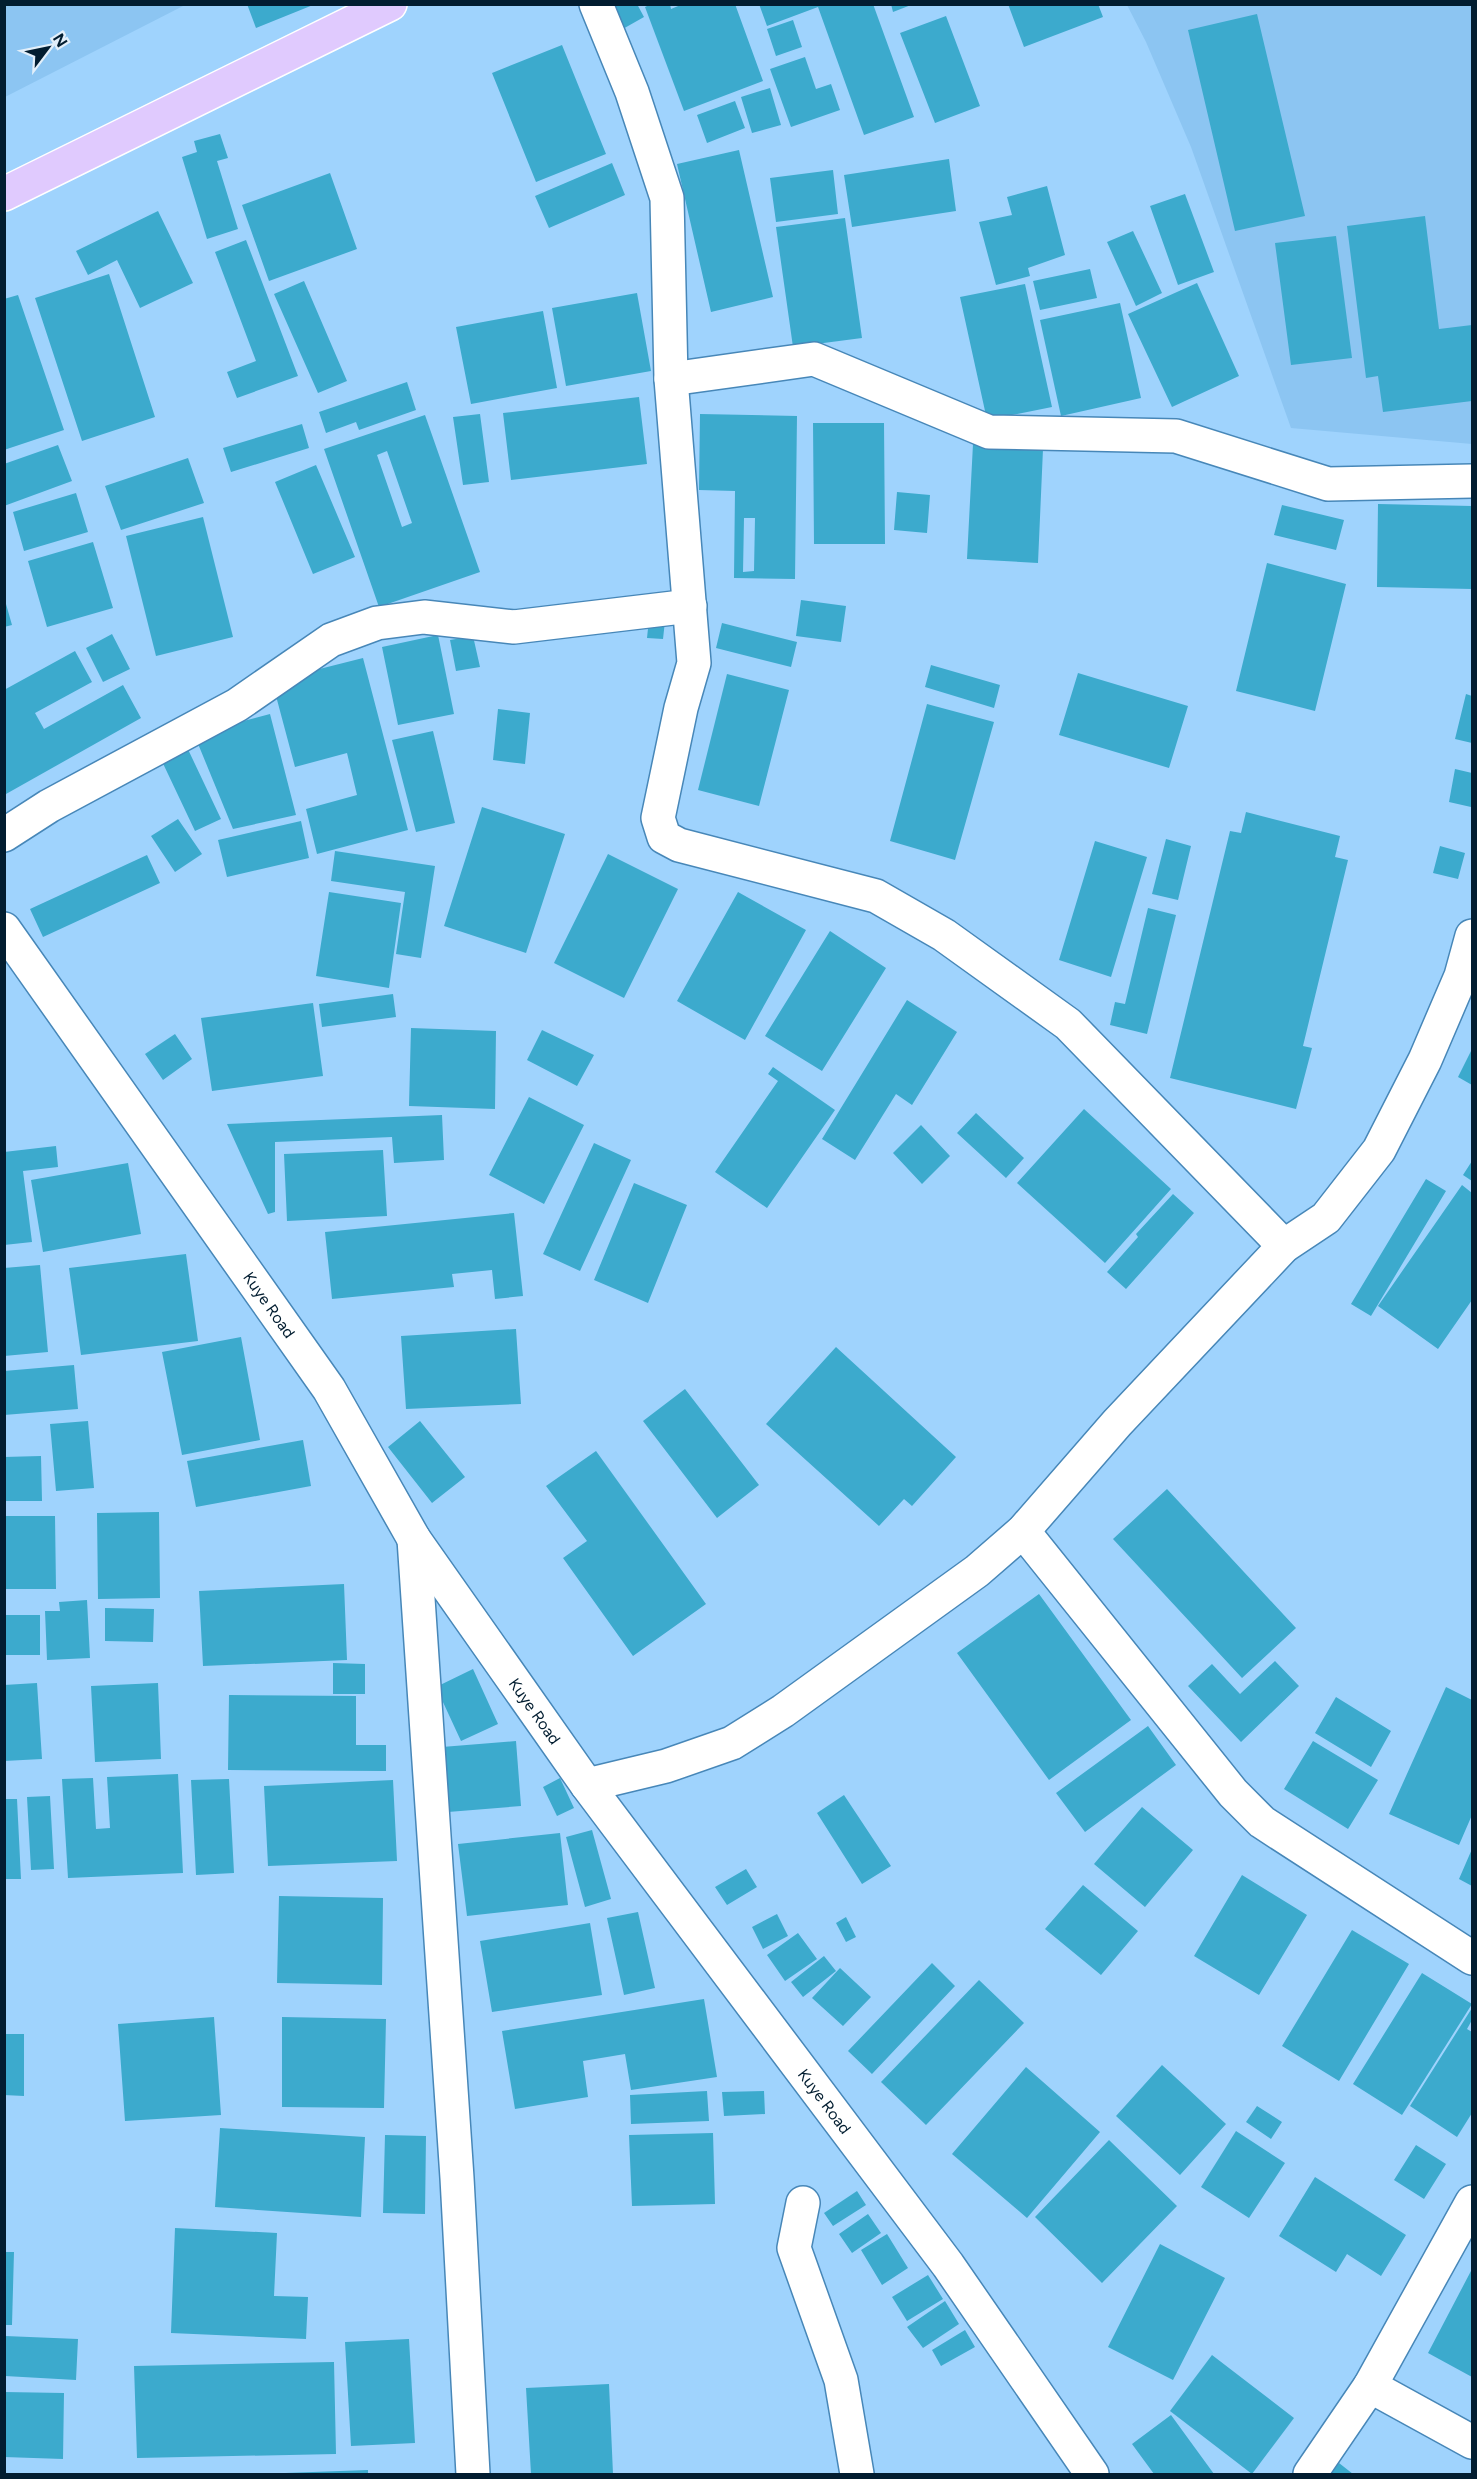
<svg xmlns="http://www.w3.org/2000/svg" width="1477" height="2479" font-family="Figtree,sans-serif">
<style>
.built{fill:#8cc5f2}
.building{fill:#3caacd;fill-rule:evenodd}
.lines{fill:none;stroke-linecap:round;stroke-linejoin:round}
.minor-casing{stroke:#4787b8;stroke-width:36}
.major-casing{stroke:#fff;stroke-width:36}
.minor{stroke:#fff;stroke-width:33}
.major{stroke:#e0cafe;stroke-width:33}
.labels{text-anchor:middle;stroke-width:5;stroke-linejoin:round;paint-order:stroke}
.street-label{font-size:16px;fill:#021d30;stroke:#e2effa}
</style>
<rect width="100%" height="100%" fill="#9fd3fd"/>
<path class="built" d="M5,4H185V5L5,97Z
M1127,5H1472V444L1291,428L1191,147L1146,42Z"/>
<path class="building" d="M247,4H313V5L256,28Z
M608,4H637L644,17L621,30Z
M651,4H670L671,9L683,4H735L763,81L684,111L645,7Z
M759,4H873L914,117L864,135L818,7L767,26Z
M891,4H911V5L893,12Z
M1008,4H1098L1103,17L1024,47Z
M1257,14L1305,216L1235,231L1188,30Z
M946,16L980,106L935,123L900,33Z
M793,20L802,47L776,56L767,29Z
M562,45L606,154L536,182L492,73Z
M805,57L816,89L831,84L840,110L791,127L770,69Z
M770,88L781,125L752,133L741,97Z
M735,101L745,128L707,143L697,115Z
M220,134L228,158L217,161L238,229L207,239L182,157L197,152L194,141Z
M739,150L773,297L711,312L677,164Z
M949,159L956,211L852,227L844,175Z
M612,163L625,195L549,228L535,196Z
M833,170L838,214L776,222L770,178Z
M330,173L357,249L269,281L242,205Z
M1047,186L1065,255L1028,268L1030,276L996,285L979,222L1012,215L1007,197Z
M1185,194L1214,272L1178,285L1150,206Z
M158,211L193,283L140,308L117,260L88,275L76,251Z
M1425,216L1439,329L1472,325V401L1383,412L1378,376L1366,378L1347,226Z
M845,218L862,338L793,347L776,227Z
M1133,231L1162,293L1136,306L1107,242Z
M1336,236L1352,358L1291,365L1275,243Z
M246,240L298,376L237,398L227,372L256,361L215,252Z
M1090,269L1097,298L1040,310L1033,281Z
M109,274L155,417L82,441L35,298Z
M304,281L347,381L318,393L274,294Z
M1197,283L1239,376L1172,407L1128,314Z
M1025,284L1052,407L987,420L960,297Z
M637,293L651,371L566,386L552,308Z
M18,295L64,430L4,450V299Z
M1120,303L1141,398L1061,416L1040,320Z
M543,311L557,388L471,404L456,327Z
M407,382L416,410L359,430L356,422L326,433L319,412Z
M639,397L647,464L511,480L503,413Z
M480,414L489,482L463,485L453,417Z
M700,414L797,416L795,579L734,578L735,491L699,490ZM744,518H755L754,571L743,572Z
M425,415L480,572L379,607L324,449ZM387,451L412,523L402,527L377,455Z
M813,423H884L885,544H814Z
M302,424L309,448L231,472L223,448Z
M973,444L1043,449L1038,563L967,559Z
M58,445L72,481L4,506V464Z
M188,458L204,503L121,530L105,486Z
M316,465L355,557L313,574L275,482Z
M897,492L930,495L927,533L894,530Z
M76,493L88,532L24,551L13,512Z
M1378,504L1472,506V589L1377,587Z
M1282,505L1344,520L1336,550L1274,535Z
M203,517L233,637L156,656L126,536Z
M93,542L113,608L47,627L28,561Z
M1267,563L1346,584L1315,711L1236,691Z
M4,597L12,625L4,627Z
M801,600L846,606L841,642L796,636Z
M649,619L665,621L663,639L647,638Z
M722,623L797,642L791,667L716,648Z
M112,634L130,669L103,682L86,648Z
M438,635L454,714L398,725L382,647Z
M473,636L480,667L456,671L450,640Z
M75,651L92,682L35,713L44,729L123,685L141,718L6,794L4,690Z
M363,658L408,830L317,854L306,809L357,795L347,753L295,767L272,681Z
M931,665L1000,685L994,708L925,687Z
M1078,673L1188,706L1169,768L1059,735Z
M727,674L789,690L759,806L698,790Z
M1466,694L1472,696V743L1455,739Z
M927,704L994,722L955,860L890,841Z
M498,709L530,713L525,764L493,760Z
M270,714L296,815L233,829L194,734Z
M433,731L455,823L416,832L392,740Z
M185,743L221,819L195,831L159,755Z
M1455,769L1472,773L1471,807L1449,802Z
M482,807L565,834L526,953L444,926Z
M1246,812L1340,836L1335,857L1348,860L1303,1046L1312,1048L1296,1109L1170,1078L1230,831L1241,833Z
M178,819L202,854L175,872L151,836Z
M301,821L309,858L227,877L218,840Z
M1166,839L1191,846L1178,900L1152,894Z
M1095,841L1147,857L1111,977L1059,960Z
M1440,846L1465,853L1458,879L1433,873Z
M335,851L435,866L421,958L396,954L405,892L331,881Z
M608,854L678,889L624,998L554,963Z
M147,855L160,883L43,937L30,909Z
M329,892L401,903L389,988L316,976Z
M738,892L806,930L745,1040L677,1001Z
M1148,908L1176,915L1147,1034L1110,1025L1115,1002L1125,1004Z
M830,931L886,968L822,1071L765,1036Z
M393,994L396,1017L322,1027L319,1004Z
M907,1000L957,1032L912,1105L896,1094L855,1160L822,1139Z
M313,1003L323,1076L212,1091L201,1018Z
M411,1028L496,1031L495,1109L409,1106Z
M542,1030L594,1055L577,1086L527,1060Z
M175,1034L192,1059L163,1080L145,1054Z
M1472,1049V1085L1458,1077Z
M773,1067L835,1110L767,1208L715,1172L778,1081L768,1074Z
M529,1097L584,1125L544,1204L489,1175Z
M1084,1109L1171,1189L1105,1263L1017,1183Z
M976,1113L1024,1158L1006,1178L957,1133Z
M442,1115L444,1160L394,1163L392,1137L275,1142V1212L268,1214L227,1124Z
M921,1125L950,1156L922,1184L893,1153Z
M594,1143L631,1160L580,1271L543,1254Z
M56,1146L58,1167L23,1171L32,1242L4,1245V1152Z
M383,1150L387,1216L287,1221L284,1154Z
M1472,1161V1181L1463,1175Z
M128,1163L141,1234L43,1252L31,1180Z
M1426,1179L1446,1191L1371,1316L1351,1304Z
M634,1183L687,1205L648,1303L594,1280Z
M1462,1185L1472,1193V1300L1438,1349L1378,1306Z
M1173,1194L1194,1213L1126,1289L1107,1272L1138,1237L1136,1234Z
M514,1213L523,1296L495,1299L492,1270L452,1274L454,1287L332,1299L325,1232Z
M186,1254L198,1341L81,1355L69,1268Z
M40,1265L48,1352L4,1356V1268Z
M516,1329L521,1404L406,1409L401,1336Z
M241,1337L260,1440L182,1455L162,1352Z
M836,1347L956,1457L912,1506L904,1499L879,1526L766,1424Z
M74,1365L78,1409L4,1415V1371Z
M685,1389L759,1485L717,1518L643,1421Z
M88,1421L94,1488L56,1491L50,1424Z
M420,1421L465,1477L432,1503L388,1447Z
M303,1440L311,1486L196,1507L187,1461Z
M596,1451L706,1604L633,1656L563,1558L587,1541L546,1486Z
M41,1456L42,1501H4V1457Z
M1167,1489L1296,1628L1242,1678L1113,1539Z
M159,1512L160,1598L98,1599L97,1513Z
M4,1516H55L56,1589H4Z
M344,1584L347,1660L203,1666L199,1591Z
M1039,1594L1131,1720L1049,1780L957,1653Z
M87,1600L90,1658L47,1660L45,1611H60L59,1602Z
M105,1608L154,1609L153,1642L105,1641Z
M4,1615H40V1655H4Z
M1275,1661L1299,1686L1241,1742L1188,1686L1212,1664L1240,1694Z
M333,1663L365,1664V1694H333Z
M473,1669L498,1724L461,1741L436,1687Z
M37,1683L42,1759L4,1761V1685Z
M158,1683L161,1759L95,1762L91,1686Z
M1446,1687L1472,1700V1815L1459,1845L1389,1814Z
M229,1695L356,1696V1745H386V1771L228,1770Z
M1336,1697L1391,1731L1371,1767L1315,1733Z
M1148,1726L1176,1765L1085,1832L1056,1793Z
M516,1741L521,1806L448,1812L442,1747Z
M1313,1741L1378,1780L1348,1829L1284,1789Z
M178,1774L183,1873L68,1878L62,1779L93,1778L96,1829L110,1828L107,1777Z
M560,1778L574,1808L557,1816L543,1787Z
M229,1779L234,1873L196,1875L191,1780Z
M393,1780L397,1861L268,1866L264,1786Z
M844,1795L891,1866L862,1884L817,1813Z
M50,1796L54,1869L31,1870L27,1797Z
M4,1799H17L21,1879H4Z
M1142,1807L1193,1850L1145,1907L1094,1864Z
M592,1830L611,1899L585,1907L566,1837Z
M560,1833L568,1905L467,1916L458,1844Z
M1472,1849V1886L1459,1879Z
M746,1869L757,1887L727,1905L715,1887Z
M1242,1875L1307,1915L1259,1995L1194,1956Z
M1083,1885L1138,1931L1101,1975L1045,1929Z
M279,1896L383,1898L382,1985L277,1983Z
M638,1912L655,1988L624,1995L607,1918Z
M777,1914L788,1936L763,1949L752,1927Z
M846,1917L856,1937L846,1942L836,1923Z
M590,1923L602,1995L492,2012L480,1941Z
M1352,1930L1409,1964L1339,2081L1282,2046Z
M798,1933L817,1959L785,1981L767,1955Z
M824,1956L836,1971L803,1997L791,1982Z
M932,1963L955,1986L872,2074L848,2051Z
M840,1968L871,1997L843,2026L812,1998Z
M1422,1973L1472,2004L1402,2115L1353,2084Z
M979,1980L1024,2023L926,2125L881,2082Z
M704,1999L717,2077L631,2090L625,2054L583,2061L588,2097L515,2109L502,2031Z
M1472,2008V2020L1467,2029L1472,2032V2113L1457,2137L1410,2106Z
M214,2017L221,2115L125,2121L118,2024Z
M282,2017L386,2019L384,2108L282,2107Z
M4,2034H24V2096L4,2095Z
M1162,2065L1226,2124L1180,2175L1116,2116Z
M1026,2067L1100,2132L1027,2218L952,2154Z
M707,2091L709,2121L631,2124L630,2095Z
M764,2091L765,2114L724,2116L722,2092Z
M1257,2106L1282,2122L1271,2139L1246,2122Z
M220,2128L365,2137L361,2217L215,2207Z
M1236,2131L1285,2163L1249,2218L1201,2187Z
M713,2133L715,2204L632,2206L629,2135Z
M385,2135L426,2136L425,2214L383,2213Z
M1109,2140L1177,2206L1102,2283L1035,2217Z
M1416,2145L1446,2164L1424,2199L1394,2180Z
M1315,2177L1406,2235L1381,2276L1347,2254L1336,2272L1279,2236Z
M857,2191L866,2205L833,2226L824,2213Z
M868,2214L881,2233L852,2253L839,2234Z
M175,2228L277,2233L274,2296L308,2297L306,2339L171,2333Z
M887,2234L908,2268L882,2285L861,2250Z
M1160,2244L1225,2278L1173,2380L1108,2347Z
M4,2252H14L12,2325H4Z
M1472,2269V2377L1428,2353Z
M928,2275L943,2299L907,2321L892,2297Z
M945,2301L959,2324L923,2348L907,2327Z
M965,2330L975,2347L941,2366L932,2350Z
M5,2336L78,2339L76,2380L5,2376Z
M409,2339L415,2443L351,2446L345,2342Z
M1212,2355L1294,2418L1252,2474L1170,2411Z
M334,2362L336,2454L137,2458L134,2366Z
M609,2384L613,2474H531L526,2388Z
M4,2392L64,2393L63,2459L4,2457Z
M1171,2415L1214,2474H1154L1132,2444Z
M1339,2463L1353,2474H1330Z
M368,2470V2474H285V2473Z"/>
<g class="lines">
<g class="minor-casing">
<g id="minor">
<path d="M596,4L632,92L667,198L671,379L694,663L681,708L658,818L664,837L679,845L876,896L944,935L1068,1024L1284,1246"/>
<path d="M671,379L814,359L989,432L1176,436L1328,484L1472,481"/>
<path d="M4,835L49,806L237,705L331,640L377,623L424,617L514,627L690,606"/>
<path id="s1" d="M4,929L329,1389L414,1539L587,1785L948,2265L1092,2474"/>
<path d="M1023,1531L1233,1793L1262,1822L1472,1958"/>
<path d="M414,1539L457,2178L473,2474"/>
<path d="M587,1785L666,1766L732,1743L783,1711L977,1571L1023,1531L1117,1423L1284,1246L1326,1218L1379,1150L1425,1060L1461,976L1472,936"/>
<path d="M803,2203L794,2248L841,2380L857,2474"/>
<path d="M1370,2386L1472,2442"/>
<path d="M1310,2474L1370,2386L1472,2202"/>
</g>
</g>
<g class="major-casing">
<path id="major" d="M4,194L390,4"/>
</g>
<use href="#minor" class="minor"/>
<use href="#major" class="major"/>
</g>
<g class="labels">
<g class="street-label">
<text dy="6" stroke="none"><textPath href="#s1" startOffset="460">Kuye Road</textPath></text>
<text dy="6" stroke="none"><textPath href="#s1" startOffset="946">Kuye Road</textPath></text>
<text dy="6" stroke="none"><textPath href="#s1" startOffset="1432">Kuye Road</textPath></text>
</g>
</g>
<rect width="1477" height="2479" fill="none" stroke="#021d30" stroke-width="12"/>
<g transform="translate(48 48) rotate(58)" stroke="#e2effa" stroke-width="4.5" paint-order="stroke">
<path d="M0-4.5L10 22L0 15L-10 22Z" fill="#021d30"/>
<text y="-9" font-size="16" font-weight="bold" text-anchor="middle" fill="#021d30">N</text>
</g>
</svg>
